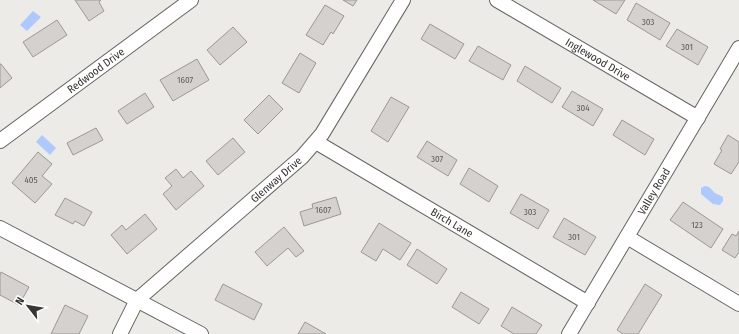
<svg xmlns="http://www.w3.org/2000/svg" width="739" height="334" font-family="'Fira Sans Condensed',sans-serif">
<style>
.water{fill:#aec9fe}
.building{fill:#d4d1ce;stroke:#9b9895}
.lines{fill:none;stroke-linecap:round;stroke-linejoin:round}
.minor-casing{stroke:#676562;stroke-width:16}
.minor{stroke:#fff;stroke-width:14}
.labels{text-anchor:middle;stroke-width:4;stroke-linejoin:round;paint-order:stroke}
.number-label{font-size:9px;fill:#5e5c5a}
.street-label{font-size:11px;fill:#363534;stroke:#fff}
</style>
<rect width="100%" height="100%" fill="#edebe8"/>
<path class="water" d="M33,11L41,17L27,31L20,25Z
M42,135L56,148L50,155L36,142Z
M705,186L709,187L715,193L723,197V201L720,205L713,204L701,194V188Z"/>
<path class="building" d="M75,0H101L99,2L104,11L89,21Z
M343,0H357L353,6Z
M593,0H625L616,14Z
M636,3L670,23L660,40L627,20Z
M325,5L344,16L333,34L331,32L323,45L306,35Z
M57,20L67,35L33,57L23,42Z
M430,24L464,44L455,59L421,39Z
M233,27L247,42L220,65L207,50Z
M677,29L708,47L698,65L666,46Z
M478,46L511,65L503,80L469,61Z
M300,53L316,63L299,93L282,83Z
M197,59L209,80L173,101L160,80Z
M0,64H1L12,78L0,88Z
M525,66L561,88L552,103L517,81Z
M572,91L603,109L593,126L562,107Z
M145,93L154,107L127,124L118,111Z
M269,95L283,109L258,134L244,120Z
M391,97L409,107L388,142L371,131Z
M622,120L654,139L645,155L613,135Z
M96,128L103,140L73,155L67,143Z
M728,135L739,142V162L731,174L714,164L722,150L720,149Z
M233,138L245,152L218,175L206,161Z
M427,141L457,160L448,176L417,157Z
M38,152L52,164L42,176L52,184L35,203L12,183Z
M469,168L498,186L489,202L460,184Z
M176,169L183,178L191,171L204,186L176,210L163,194L172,186L165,178Z
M521,194L549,210L538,229L510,213Z
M336,197L341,214L304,226L300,212L313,208L312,204Z
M65,198L92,212L84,226L75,221L73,224L55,215Z
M683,202L723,229L711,248L670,220Z
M145,214L157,229L127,254L111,235L122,225L126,230Z
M564,218L596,237L585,255L553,237Z
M379,223L411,243L400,260L383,249L376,261L361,252Z
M284,227L304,251L296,257L288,248L267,266L255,252Z
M739,231V252L735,258L722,250L732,234L736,236Z
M417,249L447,269L437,284L407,265Z
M1,272L29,287L19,305L0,295V275Z
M223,284L262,304L254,320L215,300Z
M645,284L662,295L638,334H623L617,330Z
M461,292L489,309L479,324L452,307Z
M65,305L88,316L79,334H51Z
M512,307L542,325L536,334H514L501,326Z
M305,322L326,334H298Z"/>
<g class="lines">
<g class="minor-casing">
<g id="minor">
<path id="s1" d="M497,0L698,118"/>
<path id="s2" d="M0,141L191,0"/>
<path id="s3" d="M316,142L588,303"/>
<path d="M0,228L201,334"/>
<path d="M627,237L739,304"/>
<path id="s4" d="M120,334L137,300L302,157L322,134L403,0"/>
<path id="s5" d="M569,334L739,48"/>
</g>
</g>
<use href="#minor" class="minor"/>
</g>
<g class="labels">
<g class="number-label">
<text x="648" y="25">303</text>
<text x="687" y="50">301</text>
<text x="185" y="83">1607</text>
<text x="583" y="111">304</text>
<text x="437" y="162">307</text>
<text x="31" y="183">405</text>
<text x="323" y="213">1607</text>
<text x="530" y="215">303</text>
<text x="697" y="228">123</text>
<text x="574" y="240">301</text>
</g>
<g class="street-label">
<text dy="4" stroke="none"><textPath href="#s1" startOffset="117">Inglewood Drive</textPath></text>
<text dy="4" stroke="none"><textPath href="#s2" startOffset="119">Redwood Drive</textPath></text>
<text dy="4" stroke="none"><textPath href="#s4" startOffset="222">Glenway Drive</textPath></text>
<text dy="4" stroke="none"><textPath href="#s5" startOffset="166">Valley Road</textPath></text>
<text dy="4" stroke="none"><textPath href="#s3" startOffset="158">Birch Lane</textPath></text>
</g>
</g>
<g transform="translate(28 306) rotate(301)" stroke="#ffffff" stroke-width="3" paint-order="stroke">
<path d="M0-3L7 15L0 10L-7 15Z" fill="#363534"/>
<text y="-6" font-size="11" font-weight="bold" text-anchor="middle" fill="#363534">N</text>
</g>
</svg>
